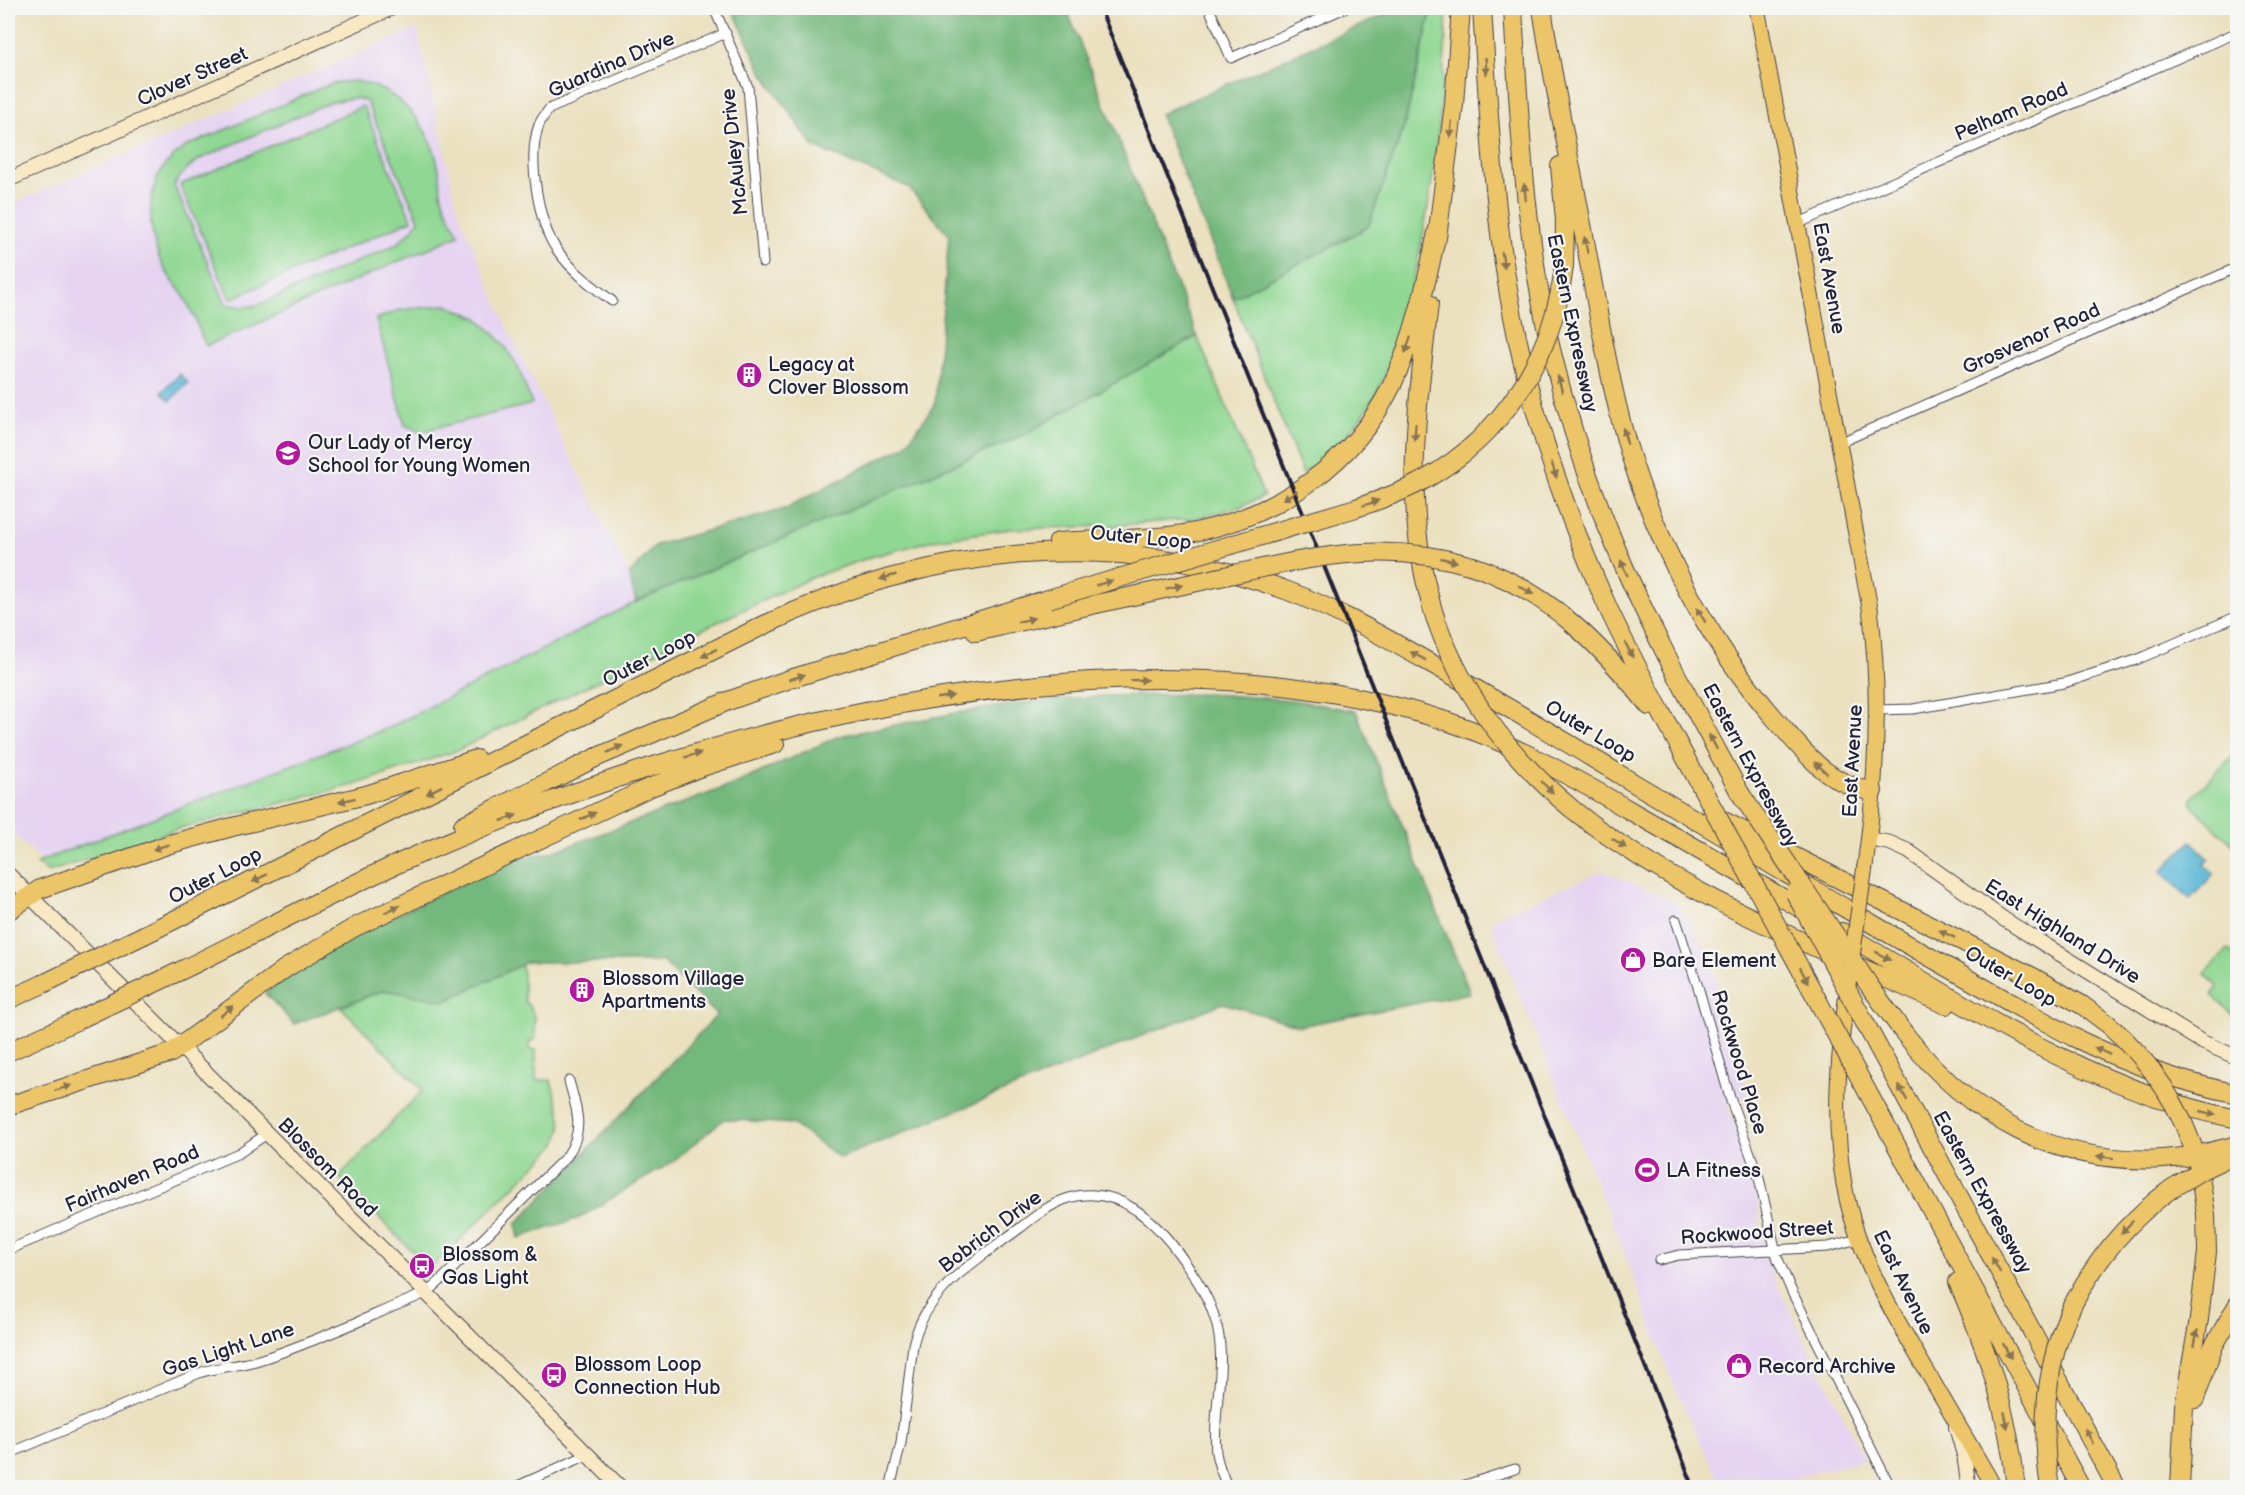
<svg xmlns="http://www.w3.org/2000/svg" width="2245" height="1495" font-family="'Balsamiq Sans',sans-serif">
<style>
.built{fill:#e5d3f1}
.green{fill:#8fd792;stroke:#587c66;stroke-width:1.5;fill-rule:evenodd}
.forest{fill:#73b87c;stroke:#4a6d5c;stroke-width:1.5}
.water{fill:#56b6d5;stroke:#3c6c88;stroke-width:1.5}
.lines{fill:none;stroke-linecap:round;stroke-linejoin:round}
.street-casing{stroke:#403f4f;stroke-width:11}
.secondary-casing{stroke:#403f4f;stroke-width:16}
.primary-casing{stroke:#403f4f;stroke-width:17}
.highway-casing{stroke:#403f4f;stroke-width:20}
.street{stroke:#fff;stroke-width:9}
.secondary{stroke:#f8e8c3;stroke-width:14}
.primary{stroke:#edc569;stroke-width:15}
.highway{stroke:#edc569;stroke-width:18}
.rail{stroke:#22223b;stroke-width:4}
.primary-bridge-casing{stroke:#403f4f;stroke-width:17;stroke-linecap:butt}
.highway-bridge-casing{stroke:#403f4f;stroke-width:20;stroke-linecap:butt}
.primary-bridge{stroke:#edc569;stroke-width:15}
.highway-bridge{stroke:#edc569;stroke-width:18}
.oneway{fill:#887452}
.labels{text-anchor:middle;stroke-width:4.5;stroke-linejoin:round;paint-order:stroke}
.street-label{font-size:20px;fill:#22223b;stroke:#f6f6f2}
.poi-label{font-size:20px;fill:#22223b;stroke:#f6f6f2;text-anchor:start}
</style>
<rect width="100%" height="100%" fill="#f6f6f2"/>
<filter id="ink" filterUnits="userSpaceOnUse"><feTurbulence type="fractalNoise" baseFrequency=".0167" numOctaves="2"/><feDisplacementMap in="SourceGraphic" scale="12" xChannelSelector="R" yChannelSelector="G"/><feConvolveMatrix kernelMatrix="1 2 1 2 8 2 1 2 1" color-interpolation-filters="sRGB"/></filter>
<filter id="wash" filterUnits="userSpaceOnUse"><feTurbulence type="fractalNoise" baseFrequency=".008" numOctaves="4" result="noise"/><feDisplacementMap in="SourceGraphic" scale="24" xChannelSelector="R" yChannelSelector="G"/><feGaussianBlur stdDeviation="1.35" result="paint"/><feColorMatrix in="noise" values="0 0 0 0 0 0 0 0 0 0 0 0 0 0 0 0 0 1.4 0 .05"/><feComposite in="paint" operator="in"/></filter>
<g filter="url(#wash)">
<rect width="100%" height="100%" fill="#ebe1c0"/>
<path class="built" d="M417,28L458,211L509,332L629,575L636,602L388,728L43,860L8,831V206Z
M1603,871L1668,898L1680,908L1709,955L1748,1097L1726,1103L1755,1181L1765,1261L1865,1460L1758,1487H1728L1715,1473L1672,1381L1622,1246L1492,927L1495,917Z"/>
<path class="green" d="M1432,8H1447C1444,98 1434,190 1414,278C1404,322 1394,367 1369,406C1352,432 1327,456 1303,474L1233,298L1368,227L1404,127Z
M356,81C400,89 431,126 439,170C441,177 440,185 441,193C444,207 453,222 459,235L206,346C198,329 193,310 183,295C177,286 170,278 164,268C150,241 145,202 159,174C165,163 175,155 185,147L323,87L339,82ZM355,98L366,101L419,220L413,229L397,244L258,305L244,307L226,304L174,185C181,173 189,166 200,159L330,102Z
M363,106L412,220L230,299L180,185Z
M446,305L478,318L503,343L517,365L532,404L420,432L405,425L376,319L400,310Z
M1197,336L1264,496L1237,508L1192,519L1110,526L1010,529L934,540L874,556L813,577L705,628L456,751L354,785L181,828L49,872L36,864L43,860L388,728L636,602L1023,435Z
M2237,751V849L2192,805V798Z
M2228,949L2237,958V968L2235,971L2238,973L2237,1019L2212,995L2218,987L2205,974Z
M522,964L525,1003L528,1004L535,1018V1040H530V1050H536V1080H551C557,1106 571,1128 551,1150L430,1269L339,1177L423,1090L341,1007L384,990L446,1001Z"/>
<path class="forest" d="M732,8H1066L1197,336L1023,435L636,602L629,575L656,545L782,510L905,446L935,404L949,235L908,187L814,147L763,74Z
M1400,8H1432L1404,127L1368,227L1233,298L1160,114Z
M1211,694L1293,700L1356,711L1470,993L1300,1026L1223,1003L840,1158L792,1124L724,1119L671,1163L579,1218L519,1238L516,1224L717,1015L663,962H527L445,1001L384,990L294,1024L265,993L295,970L389,918L511,860L555,851L737,783L839,736L956,713L1030,702L1105,696Z"/>
<path class="water" d="M180,374L188,383L170,401L162,392Z
M2191,841L2209,859L2204,865L2214,874L2190,899L2161,871Z"/>
</g>
<g filter="url(#ink)">
<g class="lines">
<g class="street-casing">
<path id="street" d="M714,8L748,87L763,263
M1209,8L1231,58L1345,8
M1799,223L2238,32
M612,301C592,286 572,271 557,250C538,223 527,157 539,125C541,119 546,114 549,109L726,33
M1839,443L2238,267
M1877,710L1913,709L2064,683L2136,660L2238,616
M1676,920L1699,990L1730,1098L1759,1178L1777,1257L1792,1292L1891,1488
M8,1250L239,1153L268,1133
M1659,1260L1679,1255L1828,1247L1858,1239
M8,1454L199,1373C220,1366 242,1366 262,1359C318,1341 372,1315 426,1293L437,1284L567,1156C585,1129 577,1111 569,1081
M513,1488L587,1455
M890,1488L901,1443L913,1345C926,1288 976,1261 1020,1228C1034,1217 1049,1205 1066,1199C1116,1182 1156,1221 1182,1258C1197,1279 1211,1301 1217,1326C1227,1368 1212,1411 1216,1453C1218,1465 1223,1477 1228,1488
M1456,1488L1515,1469"/>
</g>
<g class="secondary-casing">
<path id="secondary" d="M8,180L392,8
M1869,839L1890,843L1908,851L2005,920L2202,1042L2238,1058
M8,874L621,1488
M1956,1427L1964,1455L1969,1488"/>
</g>
<g class="primary-casing">
<path id="primary" d="M1757,8L1870,608C1881,694 1877,780 1865,866
M1848,985C1839,1051 1832,1117 1844,1184C1856,1252 1891,1311 1926,1370C1949,1409 1972,1448 1995,1488"/>
</g>
<g class="highway-casing">
<path id="highway" d="M1482,8C1489,118 1494,228 1517,337C1537,430 1569,521 1608,608C1632,659 1659,708 1685,757
M1513,8C1519,121 1525,234 1550,345C1567,417 1590,488 1619,555C1654,637 1698,715 1740,793
M1542,8C1553,84 1570,159 1584,235C1597,305 1608,376 1627,444C1657,545 1708,642 1777,721C1805,753 1829,786 1873,791
M1560,166L1565,220L1564,266
M1437,238L1454,104L1461,8
M1429,304C1417,412 1401,511 1435,617
M1058,542C1104,539 1150,540 1195,532C1279,515 1354,463 1392,385C1415,335 1427,281 1438,228
M1473,566C1548,591 1601,645 1649,706
M976,632L1096,604
M1572,809C1682,897 1818,947 1946,1005
M1712,815L2033,977L2082,1005L2108,1024
M463,825L595,758L728,701L790,679L1048,599
M8,911L40,889L170,844L232,827L366,795L476,759
M1842,932C1967,1006 2092,1091 2238,1119
M144,935L758,628C925,547 1111,525 1288,591C1336,609 1380,635 1425,660C1495,699 1563,740 1632,782C1778,869 1924,956 2073,1037C2126,1063 2180,1082 2238,1094
M180,971C258,933 335,891 415,856C714,725 1128,616 1449,722C1515,744 1576,779 1636,814C1694,847 1752,880 1810,914
M8,1000L43,984
M1904,1033C1969,1117 2055,1165 2163,1159
M1878,1047L2117,1488
M8,1052L78,1020
M8,1106L171,1053L286,968L355,927L646,789L699,768L775,744
M1879,1113L2081,1488
M1958,1282C1988,1353 2008,1409 2016,1488
M2072,1306C2096,1259 2129,1220 2171,1189
M2195,1399L2213,1347L2238,1304
M2180,1488L2184,1406L2199,1319L2207,1252L2206,1215L2198,1163"/>
</g>
<use href="#street" class="street"/>
<use href="#secondary" class="secondary"/>
<use href="#primary" class="primary"/>
<use href="#highway" class="highway"/>
<path class="rail" d="M1100,8L1694,1488"/>
<g class="primary-bridge-casing">
<path id="primary-bridge" d="M1848,985L1865,866"/>
</g>
<g class="highway-bridge-casing">
<path id="highway-bridge" d="M1048,599L1356,508C1380,500 1403,492 1424,480C1503,436 1554,355 1564,266
M1096,604C1142,594 1188,584 1234,574C1319,556 1387,540 1473,566
M1435,617C1461,693 1510,757 1572,809
M1685,757L1879,1113
M1740,793L1871,988L1904,1033
M1795,893L1878,1047
M43,984L144,935
M78,1020L180,971
M2108,1024C2152,1062 2182,1107 2198,1163
M2163,1159L2193,1156L2238,1145
M2171,1189L2202,1170L2233,1155
M2050,1488C2040,1425 2045,1364 2072,1306"/>
</g>
<use href="#primary-bridge" class="primary-bridge"/>
<use href="#highway-bridge" class="highway-bridge"/>
</g>
<defs><path id="oneway-solid" d="M-6-.8H1V-3.2L6.5 0L1 3.2V.8H-6Z" transform="scale(1.5)"/></defs>
<g class="oneway">
<use href="#oneway-solid" transform="translate(1486 66) rotate(87)"/>
<use href="#oneway-solid" transform="translate(1451 129) rotate(96)"/>
<use href="#oneway-solid" transform="translate(1525 192) rotate(-96)"/>
<use href="#oneway-solid" transform="translate(1586 245) rotate(-101)"/>
<use href="#oneway-solid" transform="translate(1503 260) rotate(81)"/>
<use href="#oneway-solid" transform="translate(1408 345) rotate(109)"/>
<use href="#oneway-solid" transform="translate(1560 384) rotate(-105)"/>
<use href="#oneway-solid" transform="translate(1415 432) rotate(94)"/>
<use href="#oneway-solid" transform="translate(1625 436) rotate(-105)"/>
<use href="#oneway-solid" transform="translate(1554 470) rotate(72)"/>
<use href="#oneway-solid" transform="translate(1290 495) rotate(149)"/>
<use href="#oneway-solid" transform="translate(1371 503) rotate(-19)"/>
<use href="#oneway-solid" transform="translate(1449 560) rotate(13)"/>
<use href="#oneway-solid" transform="translate(1624 568) rotate(-114)"/>
<use href="#oneway-solid" transform="translate(888 577) rotate(164)"/>
<use href="#oneway-solid" transform="translate(1104 583) rotate(-16)"/>
<use href="#oneway-solid" transform="translate(1174 587) rotate(-12)"/>
<use href="#oneway-solid" transform="translate(1526 590) rotate(30)"/>
<use href="#oneway-solid" transform="translate(1701 615) rotate(-121)"/>
<use href="#oneway-solid" transform="translate(1026 620) rotate(-13)"/>
<use href="#oneway-solid" transform="translate(1629 650) rotate(63)"/>
<use href="#oneway-solid" transform="translate(709 653) rotate(153)"/>
<use href="#oneway-solid" transform="translate(1418 656) rotate(-151)"/>
<use href="#oneway-solid" transform="translate(797 677) rotate(-17)"/>
<use href="#oneway-solid" transform="translate(1139 680) rotate(-1)"/>
<use href="#oneway-solid" transform="translate(945 697) rotate(-9)"/>
<use href="#oneway-solid" transform="translate(1713 742) rotate(-118)"/>
<use href="#oneway-solid" transform="translate(615 749) rotate(-25)"/>
<use href="#oneway-solid" transform="translate(693 755) rotate(-16)"/>
<use href="#oneway-solid" transform="translate(1821 768) rotate(-137)"/>
<use href="#oneway-solid" transform="translate(1547 787) rotate(43)"/>
<use href="#oneway-solid" transform="translate(434 790) rotate(153)"/>
<use href="#oneway-solid" transform="translate(347 800) rotate(166)"/>
<use href="#oneway-solid" transform="translate(588 816) rotate(-25)"/>
<use href="#oneway-solid" transform="translate(509 818) rotate(-21)"/>
<use href="#oneway-solid" transform="translate(1619 843) rotate(34)"/>
<use href="#oneway-solid" transform="translate(161 847) rotate(161)"/>
<use href="#oneway-solid" transform="translate(260 878) rotate(153)"/>
<use href="#oneway-solid" transform="translate(392 909) rotate(-25)"/>
<use href="#oneway-solid" transform="translate(1947 934) rotate(-154)"/>
<use href="#oneway-solid" transform="translate(1883 956) rotate(31)"/>
<use href="#oneway-solid" transform="translate(1804 975) rotate(62)"/>
<use href="#oneway-solid" transform="translate(227 1011) rotate(-38)"/>
<use href="#oneway-solid" transform="translate(2102 1051) rotate(-155)"/>
<use href="#oneway-solid" transform="translate(63 1088) rotate(-18)"/>
<use href="#oneway-solid" transform="translate(1903 1093) rotate(-119)"/>
<use href="#oneway-solid" transform="translate(2208 1113) rotate(13)"/>
<use href="#oneway-solid" transform="translate(2105 1157) rotate(-172)"/>
<use href="#oneway-solid" transform="translate(2127 1227) rotate(134)"/>
<use href="#oneway-solid" transform="translate(1996 1265) rotate(-119)"/>
<use href="#oneway-solid" transform="translate(2196 1338) rotate(-79)"/>
<use href="#oneway-solid" transform="translate(2007 1351) rotate(62)"/>
<use href="#oneway-solid" transform="translate(2006 1420) rotate(79)"/>
<use href="#oneway-solid" transform="translate(2089 1436) rotate(-118)"/>
</g>
</g>
<defs>
<g id="building-disc" transform="scale(1.35)"><circle r="9.5" fill="#b5179e" stroke="#f6f6f2"/><path d="M-4-6H4V6H1V3H-1V6H-4ZM-2.5-4.3h1.7v1.8h-1.7ZM.8-4.3h1.7v1.8H.8ZM-2.5-1h1.7V.8h-1.7ZM.8-1h1.7V.8H.8Z" fill="#fff"/></g>
<g id="school-disc" transform="scale(1.35)"><circle r="9.5" fill="#b5179e" stroke="#f6f6f2"/><path d="M0-5L7-2L0 1L-7-2ZM-4 1L0 2.5L4 1V4Q0 6-4 4Z" fill="#fff"/></g>
<g id="shop-disc" transform="scale(1.35)"><circle r="9.5" fill="#b5179e" stroke="#f6f6f2"/><path d="M-5-2.5h2.3a2.7 3.5 0 0 1 5.4 0H5L5.5 6h-11ZM-1.5-2.5h3a1.5 2.3 0 0 0-3 0Z" fill="#fff"/></g>
<g id="stadium-disc" transform="scale(1.35)"><circle r="9.5" fill="#b5179e" stroke="#f6f6f2"/><path d="M0-5a6.5 5 0 1 0 0 10a6.5 5 0 1 0 0-10ZM-3.5-1.8h7v3.6h-7Z" fill="#fff"/></g>
<g id="bus-disc" transform="scale(1.35)"><circle r="9.5" fill="#b5179e" stroke="#f6f6f2"/><path d="M-5-6H5V4H4V6H2V4H-2V6H-4V4H-5ZM-3.5-4V0h7V-4ZM-3.5 1.2v1.5H-2V1.2ZM2 1.2v1.5H3.5V1.2Z" fill="#fff"/></g>
</defs>
<g fill-rule="evenodd">
<use href="#building-disc" x="749" y="375"/>
<use href="#school-disc" x="288" y="453"/>
<use href="#shop-disc" x="1633" y="960"/>
<use href="#building-disc" x="582" y="990"/>
<use href="#stadium-disc" x="1647" y="1170"/>
<use href="#bus-disc" x="422" y="1266"/>
<use href="#shop-disc" x="1739" y="1366"/>
<use href="#bus-disc" x="554" y="1375"/>
</g>
<g class="labels">
<g class="street-label">
<text transform="translate(611 64) rotate(-24)" y="7">Guardina Drive</text>
<text transform="translate(192 76) rotate(-24)" y="7">Clover Street</text>
<text transform="translate(2011 111) rotate(-23)" y="7">Pelham Road</text>
<text transform="translate(734 152) rotate(-96)" y="7">McAuley Drive</text>
<text transform="translate(1830 278) rotate(80)" y="7">East Avenue</text>
<text transform="translate(1573 323) rotate(78)" y="7">Eastern Expressway</text>
<text transform="translate(2031 338) rotate(-24)" y="7">Grosvenor Road</text>
<text transform="translate(1141 537) rotate(6)" y="7">Outer Loop</text>
<text transform="translate(649 658) rotate(-27)" y="7">Outer Loop</text>
<text transform="translate(1591 731) rotate(31)" y="7">Outer Loop</text>
<text transform="translate(1852 761) rotate(-87)" y="7">East Avenue</text>
<text transform="translate(1751 765) rotate(62)" y="7">Eastern Expressway</text>
<text transform="translate(215 875) rotate(-27)" y="7">Outer Loop</text>
<text transform="translate(2063 931) rotate(32)" y="7">East Highland Drive</text>
<text transform="translate(2011 976) rotate(30)" y="7">Outer Loop</text>
<text transform="translate(1740 1062) rotate(73)" y="7">Rockwood Place</text>
<text transform="translate(328 1167) rotate(45)" y="7">Blossom Road</text>
<text transform="translate(132 1178) rotate(-23)" y="7">Fairhaven Road</text>
<text transform="translate(1983 1192) rotate(61)" y="7">Eastern Expressway</text>
<text transform="translate(990 1231) rotate(-37)" y="7">Bobrich Drive</text>
<text transform="translate(1757 1232) rotate(-4)" y="7">Rockwood Street</text>
<text transform="translate(1904 1282) rotate(64)" y="7">East Avenue</text>
<text transform="translate(228 1349) rotate(-18)" y="7">Gas Light Lane</text>
</g>
<g class="poi-label">
<text x="768" y="371">Legacy at<tspan x="768" dy="23">Clover Blossom</tspan></text>
<text x="308" y="449">Our Lady of Mercy<tspan x="308" dy="23">School for Young Women</tspan></text>
<text x="1652" y="967">Bare Element</text>
<text x="602" y="985">Blossom Village<tspan x="602" dy="23">Apartments</tspan></text>
<text x="1666" y="1177">LA Fitness</text>
<text x="442" y="1261">Blossom &amp;<tspan x="442" dy="23">Gas Light</tspan></text>
<text x="574" y="1371">Blossom Loop<tspan x="574" dy="23">Connection Hub</tspan></text>
<text x="1758" y="1373">Record Archive</text>
</g>
</g>
<rect width="2245" height="1495" fill="none" stroke="#f6f6f2" stroke-width="30"/>
</svg>
